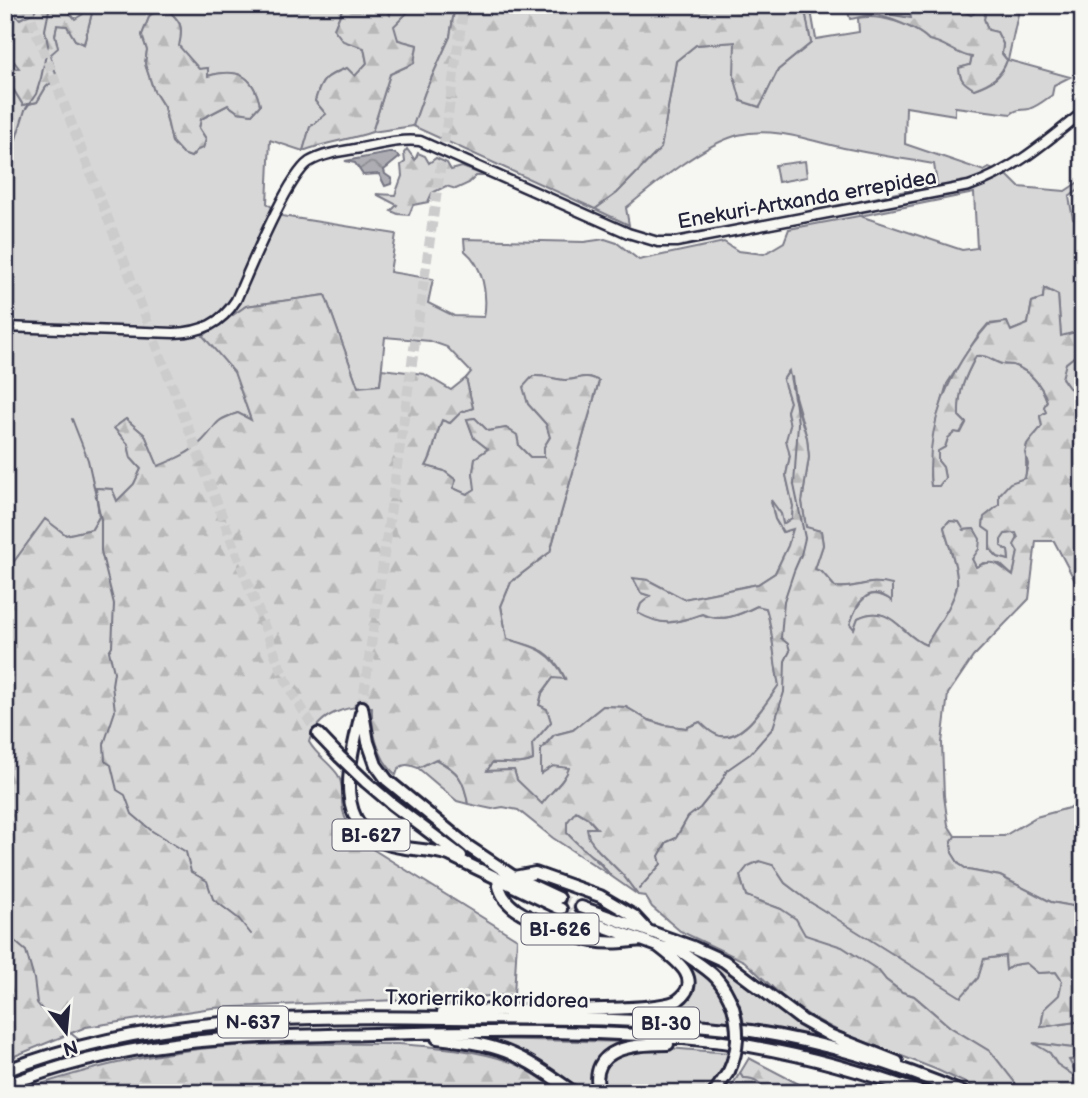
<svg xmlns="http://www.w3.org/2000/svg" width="1088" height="1098" font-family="'Balsamiq Sans',sans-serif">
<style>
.green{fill:#d7d7d7;stroke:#7c7c89;stroke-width:2;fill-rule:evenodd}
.forest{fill:url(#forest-firs);stroke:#7c7c89;stroke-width:2}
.water{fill:url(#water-waves);stroke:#757583;stroke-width:2}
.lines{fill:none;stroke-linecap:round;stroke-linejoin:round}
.stream{stroke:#757583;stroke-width:2}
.highway-tunnel{stroke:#cccccd;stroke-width:10;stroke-dasharray:10 5;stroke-linecap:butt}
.minor-casing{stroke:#22223b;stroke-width:13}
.highway-casing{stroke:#22223b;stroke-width:16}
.minor{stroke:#f6f6f2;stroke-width:8}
.highway{stroke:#f6f6f2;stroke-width:10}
.highway-bridge-casing{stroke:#22223b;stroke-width:16;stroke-linecap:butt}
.highway-bridge{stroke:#f6f6f2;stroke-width:10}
.labels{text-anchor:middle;stroke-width:5;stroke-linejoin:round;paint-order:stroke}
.shield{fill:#f6f6f2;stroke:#626272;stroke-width:2}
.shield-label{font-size:19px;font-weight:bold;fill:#22223b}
.street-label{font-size:21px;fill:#22223b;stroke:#f6f6f2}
</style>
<defs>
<pattern id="forest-firs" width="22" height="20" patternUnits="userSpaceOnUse" patternTransform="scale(1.75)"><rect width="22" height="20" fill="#d7d7d7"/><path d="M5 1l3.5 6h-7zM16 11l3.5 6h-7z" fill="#b8b8b9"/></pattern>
<pattern id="water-waves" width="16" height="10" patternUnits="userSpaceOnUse" patternTransform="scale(1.75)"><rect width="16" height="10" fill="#adadb3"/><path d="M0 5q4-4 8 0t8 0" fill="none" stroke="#8c8c93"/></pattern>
</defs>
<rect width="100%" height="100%" fill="#f6f6f2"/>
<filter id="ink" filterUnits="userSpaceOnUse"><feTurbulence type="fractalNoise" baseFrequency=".0143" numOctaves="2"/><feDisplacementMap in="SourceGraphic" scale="14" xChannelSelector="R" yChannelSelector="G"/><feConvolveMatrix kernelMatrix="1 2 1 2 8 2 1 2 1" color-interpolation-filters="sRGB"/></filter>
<g filter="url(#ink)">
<path class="green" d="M5,5H38L34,12L20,19L12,13L5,18Z
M94,5H344L334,29L344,41L364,48L367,63L355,77L346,68C326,76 321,79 315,101L326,114L310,127L303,151L270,140L267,203L282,216L396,234L390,272L433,279L428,303L454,316L484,317C488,295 483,265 465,251L464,239L584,242L605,239L617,243L639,260L724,242L738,251L764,254L784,242L789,229L859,216L860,201L937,184L934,164C905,159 877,155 849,149C813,142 775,126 738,135C702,145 655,184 626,208L629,225L595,209L617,193L661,148L676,61L696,45L735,42V76L741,101L759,107L778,70L811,43L804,5H810L816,39L859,32L858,18C878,14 915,24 929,40C946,42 956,55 972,57L970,65L959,68C960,80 964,83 974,89C992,82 1001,79 1007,60L1002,54L1003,44L997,32L988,30L984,19L987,5H1020L1008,60L1070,77L1054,85L1052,95C1045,100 1038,106 1029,109C1021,111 1018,108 1011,114L955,107V115L906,107L905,144L984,171L989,168L1007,175L1019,187L1065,191L1083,179V187L1069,197L1073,219L1083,226V330L1061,337L1058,295L1044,288L1043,298L1032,302L1028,324L1010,331L1007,322L988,324L977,337L947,384L936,422L930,475L931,485L938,486L945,478L943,468L938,461V451L945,447L948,438L955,432L961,433L966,423L959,416C958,391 965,377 976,356C987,354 992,362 1002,364C1006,365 1009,364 1013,365C1030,371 1042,385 1047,401L1044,407L1046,412L1040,416L1042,426C1038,432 1031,438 1027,444C1024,450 1028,467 1025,478L1010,484L999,495V505L984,518L983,527L990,532V549L998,557L1009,560L1008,551L1001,546V539L1005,534L1016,532L1018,537L1015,545L1018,552L1013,576L1000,564L983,563L976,568L972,559C980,547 982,541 974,529L963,530L959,522L949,521L944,527C948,545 959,568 957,586C954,604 935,629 926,645C901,636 892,602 858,618L854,629L850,624C857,602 868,584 892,601V586C867,577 858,590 835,587L822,572L815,569L823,545L821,531L806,528L802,502L809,457L807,438L788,372L783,380L790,402L787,411L790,426L787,440L790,456L786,475L793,506L792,518L783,525L781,514L771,502L775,519L782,532L793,528L788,546L775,573L758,584L684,599L648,580L634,579L641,593L651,596L641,604L638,612C663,628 676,623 702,614C722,623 739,615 757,606L766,608C774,633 773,660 779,685C766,702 740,749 713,733C708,731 704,726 700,722L686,728L664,725L648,720L626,707L603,706L573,730L554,735L541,749V773L553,766L570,767C566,780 550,792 542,805L517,780L514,770L486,771L491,763C506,762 521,766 533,760L532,744L551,722L547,710L539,705L542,693L553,678H565C551,649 537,647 507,639L501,606L511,582L550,552L599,381C581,372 580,381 564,380C553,379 545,375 534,376L524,387L528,404L546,424L550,437L544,447V457H530L519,446L517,435L506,428L488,431L475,418L467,419L474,438L488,449L475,458L473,473L476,489L467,495L453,488L456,480L444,471L426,466C435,452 435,436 442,420L450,423L461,412L473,408L466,378L471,372L447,347L430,341L385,337L380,385L358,387L325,295L246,306L204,336L234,371L251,420L238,413C212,421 219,424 203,441C191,453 173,461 158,467L145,435L126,419L114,428L128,444L131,458L141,469L134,484L117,501L112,489L96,488L99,517L92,529L66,535L45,520L5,574V50L20,69L13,70L7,79L23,105L37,102L46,87L57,78L50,54L58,47L55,35L57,25L67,26L75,40L84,44ZM165,7C180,21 185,25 178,46L199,69L208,68L207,76C237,68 253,74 260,105L252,114L238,112L228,105L201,119L199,128L206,139L203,148L197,150L191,157L183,154L172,142L164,107L154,91L145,64L147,50L142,35L150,15ZM974,193L977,248L962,250L860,216Z
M411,5H455L450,37L425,92L413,126L372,132L390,74L414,63L417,45L398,40L393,26L410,10Z
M887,5H911L909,8L912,18L886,14Z
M805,161L807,177L778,182L775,165Z
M1075,356L1083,359V394L1069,388L1062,378L1065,364Z
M435,759C458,771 464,778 468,804L457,801L418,768Z
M1083,804V908L1051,902L1000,876L968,870L959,864L952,853L951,842L955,836H1004L1036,817Z
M576,810L588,818L597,829L598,850L623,875L638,895L611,876L599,861L581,849L567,833V822Z
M760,861L773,865L785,883L810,902L851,926L978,978L983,959L1005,956L1006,970L1013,965L1026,963L1038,973L1056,972L1062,981L1059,996L1044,1009L1041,1027L1083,1021V1043L1072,1048L1035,1043L1050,1053L1057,1064L1083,1057V1093H1023L991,1052L950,1027L914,996L902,992L886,980L878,970L805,935L781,909L746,896L740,876L748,866Z
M695,953L723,965L833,1042L744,1024C737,988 724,974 695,953Z
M682,958C708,976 726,988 730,1022L689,1018L519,1013L680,1003L692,976Z
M473,1039L634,1042C605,1047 587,1060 596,1093H582L560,1076L522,1053Z
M668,1048L729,1053L722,1070L707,1093H604C599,1048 634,1050 668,1048Z
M740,1073L743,1078C754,1077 761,1082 765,1092L768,1093H727Z"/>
<path class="forest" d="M38,5H70V13L75,19L83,14L84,5H94L84,44L75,40L67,26L57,25L55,35L58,48L50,55L57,78L46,87L37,102L23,105L7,79L13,69L19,68L5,50V18L12,13L20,19L34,12Z
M344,5H381L390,15L393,5H411L410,10L394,26L398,40L417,45L414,63L390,74L372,132C349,140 325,142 303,151L310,127L326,114L315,101C321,79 326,76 347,68L355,76L367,63L364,48L343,41L334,29Z
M455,5H804L811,43L778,70L760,107L741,101L734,76L735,42L696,45L676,61L661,148L617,193L595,209L413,126L425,92L450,37Z
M846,5H887L886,14L911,18L909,8L911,5H917L926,13L933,5H961L965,12L971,15L987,5L984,19L988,30L997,32L1003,44L1002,54L1007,60C1001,77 991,83 974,89C964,83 960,80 959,68L970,65L972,57C956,55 945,42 929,40C920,30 886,15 872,15C865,15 857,18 850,19Z
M165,7C180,21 184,25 179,46L199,69L208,68V76C237,68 253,74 260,105L252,114L238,112L228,105L201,119L199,128L206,139L203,148L197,150L191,157L183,154L172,142L164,107L154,91L145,64L147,50L142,35L150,15Z
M407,149L415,160L418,153L425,156L429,163L436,158L447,163L451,170L462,167L486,176H476L469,183L456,189L446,186L432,193L428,202L413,205L409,215L398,214L391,211L397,205L376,194L395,195L402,176L401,165L405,162L404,153Z
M1044,288L1058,295L1061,336L1083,330V359L1075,356L1066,363L1062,378L1069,388L1083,394V413L1074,421L1078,435L1083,437V596L1054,541H1036L1029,599L973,657L948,694L942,743L944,796L948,825L955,836L951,842L952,853L959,864L968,870L1000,876L1051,902L1083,908V1021L1041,1027L1044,1009L1059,995L1062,981L1056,972L1038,973L1026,963L1013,965L1006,970L1005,956L984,959L978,978L961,997L810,902L785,883L773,865L759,861L748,866L740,876L746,896L781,909L796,919L805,935L842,947L878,970L886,980L902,992L914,996L950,1027L991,1052L1023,1093H987L935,1069L840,1032L810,1016L782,996L744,961L680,931L652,907L645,896L638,895L623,875L598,850L589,838L587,828H597L588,818L576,811L567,822V833C581,849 598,859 611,876L553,838L518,810L503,807L492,809L468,804C464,779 458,771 436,759L418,768C409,765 405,763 398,769L396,775C378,759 371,731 372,707C346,705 317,714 309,742C317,756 330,763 338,775C343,784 342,793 342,802C343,826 357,837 374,850L517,939L514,995L212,1008L86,1027L5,1060V574L45,519L66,535L92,529L99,517L96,488L112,489L117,501L134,484L141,469L131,458L128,444L114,428L126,419L145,435L158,466C173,460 191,453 203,440C219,424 212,421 238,413L251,420L234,372L203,336L246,306L325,295L358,387L380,385L382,369L424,374L451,390L466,378L473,408L461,412L450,423L442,420C435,436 435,451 426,466L444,471L456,480L453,488L467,494L475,489L473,473L475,458L488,449L474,438L467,419L475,418L488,431L506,428L517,435L519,446L530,457H544V447L550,437L546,424L528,404L523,387L533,376C545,375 553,379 564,380C580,381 581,372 599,381L550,552L511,582L501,606L507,639C536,647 552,651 565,679L553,678L542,693L539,705L547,709L551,722L532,744L533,760C521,766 506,762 492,763L487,771L514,770L517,780L542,804C550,792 565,782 569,768L553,766L541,774V750L554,735L573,730L603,706L626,707L648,720L664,725L686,728L700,722C704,726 708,730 713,733C740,750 766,702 779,685C773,660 774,633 766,608L757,606C739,615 722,623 702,614C676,623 663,627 638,613L641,604L650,596L641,593L633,578L648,580L684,599L758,584L775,573L788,546L793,529L783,532L775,519L771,500L781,514L783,524L792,518L793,506L786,475L790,456L786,440L790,426L787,411L790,402L783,380L789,371L794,398L807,438L809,457L802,502L806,527L821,531L823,545L815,569L822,572L835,587C858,590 867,578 892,585V601C868,583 857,602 850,624L854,629L858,618C892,602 901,636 926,645C935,629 954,603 957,586C959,568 948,545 944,527L949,521L959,522L964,530L974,529L980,539L979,549L972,559L976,567C995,557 999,566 1013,576L1018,552L1014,545L1018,538L1016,533L1005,534L1001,540V546L1008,551L1009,560L998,557L990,549V532L983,527L984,517L999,505V495L1010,483L1025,478L1028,464L1025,453L1027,445L1042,426L1040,416L1046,412L1044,407L1047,401C1042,385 1030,371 1013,365C1010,364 1006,365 1002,364C992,361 987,354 976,356C965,377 958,391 959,416L966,423L960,433L955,432L948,438L945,447L938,451V461L943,467L945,478L939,486H931C925,426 949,369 988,325L1007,322L1011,331L1028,324L1032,302L1043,298Z
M1033,1043L1072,1048L1083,1043V1057L1069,1060L1079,1079L1057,1064L1050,1053Z
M398,1044C436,1047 475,1049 511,1062C529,1069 546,1082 562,1093H14C63,1076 113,1062 164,1054C237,1041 324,1044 398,1044Z
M749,1058L814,1092H765C761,1082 754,1077 743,1078L740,1073Z"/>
<path class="water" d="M389,153H394L400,157L384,170L385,174L392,179L391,184L385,186L379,174L363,175L355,163L345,161Z"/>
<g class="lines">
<path class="stream" d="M8,219L11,198V155L25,110L36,94L41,78L48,45L45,30L50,5
M72,419L88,460L101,519V551L114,604L112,646L109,651L114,672L112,685L115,711L104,744L105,761L111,765L117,790L125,795L132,814L152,831L186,852L191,872L207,881L213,899L239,919L251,934
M639,889L661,864L659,856L667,842L676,838L688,817L700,808L721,782L727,770L750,754L773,728L784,692L785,661L790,651L788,644L781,638L784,601L794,571L801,555L805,538L794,485L798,423L792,377
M5,933L26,951L34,979L37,1003L45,1013L78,1039"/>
<path class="highway-tunnel" d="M26,5L280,667L291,691L318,734
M362,707L464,5
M559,898L581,907
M561,909L583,919"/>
<g class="minor-casing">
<path id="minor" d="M5,327L174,333C202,332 221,324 236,300C249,271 287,177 309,162C324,153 344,151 361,148C381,144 400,139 420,141L628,233L658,242H676L969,186C1013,171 1047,141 1083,112"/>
</g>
<g class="highway-casing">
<path id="highway" d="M362,707L368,742L376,765L387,780L469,847L514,877L535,873L600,896L634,916L648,931
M361,713C352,755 330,823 385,843C405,851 428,848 449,855L561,909
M318,734L339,756
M366,782L392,804L461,856
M514,877L559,898
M498,880C501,912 537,920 562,930C572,934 583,939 593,941C610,944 625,942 642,940
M581,907L693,947L724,961L802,1020L829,1035L897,1062
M583,919L658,946L683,952
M679,950C707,970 720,973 733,1007
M443,1012C483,1007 658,1015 678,1000C705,979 674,959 658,946
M437,1038C455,1040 474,1042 492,1047C523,1055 549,1075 575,1093
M5,1071C146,1015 301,1016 449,1018C550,1019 651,1017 751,1031C823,1042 896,1064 964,1093
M5,1086C131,1036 243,1037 375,1034C491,1031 608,1029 723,1042C792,1051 859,1070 923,1093
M599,1093C587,1046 636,1044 668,1044
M714,1093L729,1071"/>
</g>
<use href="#minor" class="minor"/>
<use href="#highway" class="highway"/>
<g class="highway-bridge-casing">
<path id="highway-bridge" d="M339,756L366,782
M729,1071C739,1049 739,1030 733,1007"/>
</g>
<use href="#highway-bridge" class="highway-bridge"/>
</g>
</g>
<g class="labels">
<g class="shield">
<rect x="332.5" y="819.5" width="77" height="31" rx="5"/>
<rect x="521.5" y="913.5" width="77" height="31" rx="5"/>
<rect x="218" y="1006.5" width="70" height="31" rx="5"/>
<rect x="633" y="1007.5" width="66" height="31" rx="5"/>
</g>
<g class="shield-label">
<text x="371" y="842">BI-627</text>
<text x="560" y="936">BI-626</text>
<text x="253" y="1029">N-637</text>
<text x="666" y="1030">BI-30</text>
</g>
<g class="street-label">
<text transform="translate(807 199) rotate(-10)" y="7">Enekuri-Artxanda errepidea</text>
<text transform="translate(487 999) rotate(1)" y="7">Txorierriko korridorea</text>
</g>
</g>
<rect width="1088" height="1098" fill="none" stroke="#f6f6f2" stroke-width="28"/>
<rect x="14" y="14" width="1060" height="1070" fill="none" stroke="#22223b" stroke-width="2.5" filter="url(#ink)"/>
<g transform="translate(66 1032) rotate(164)" stroke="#f6f6f2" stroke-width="5" paint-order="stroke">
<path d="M0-5L12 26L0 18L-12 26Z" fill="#22223b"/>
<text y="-10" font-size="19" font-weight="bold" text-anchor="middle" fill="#22223b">N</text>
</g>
</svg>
